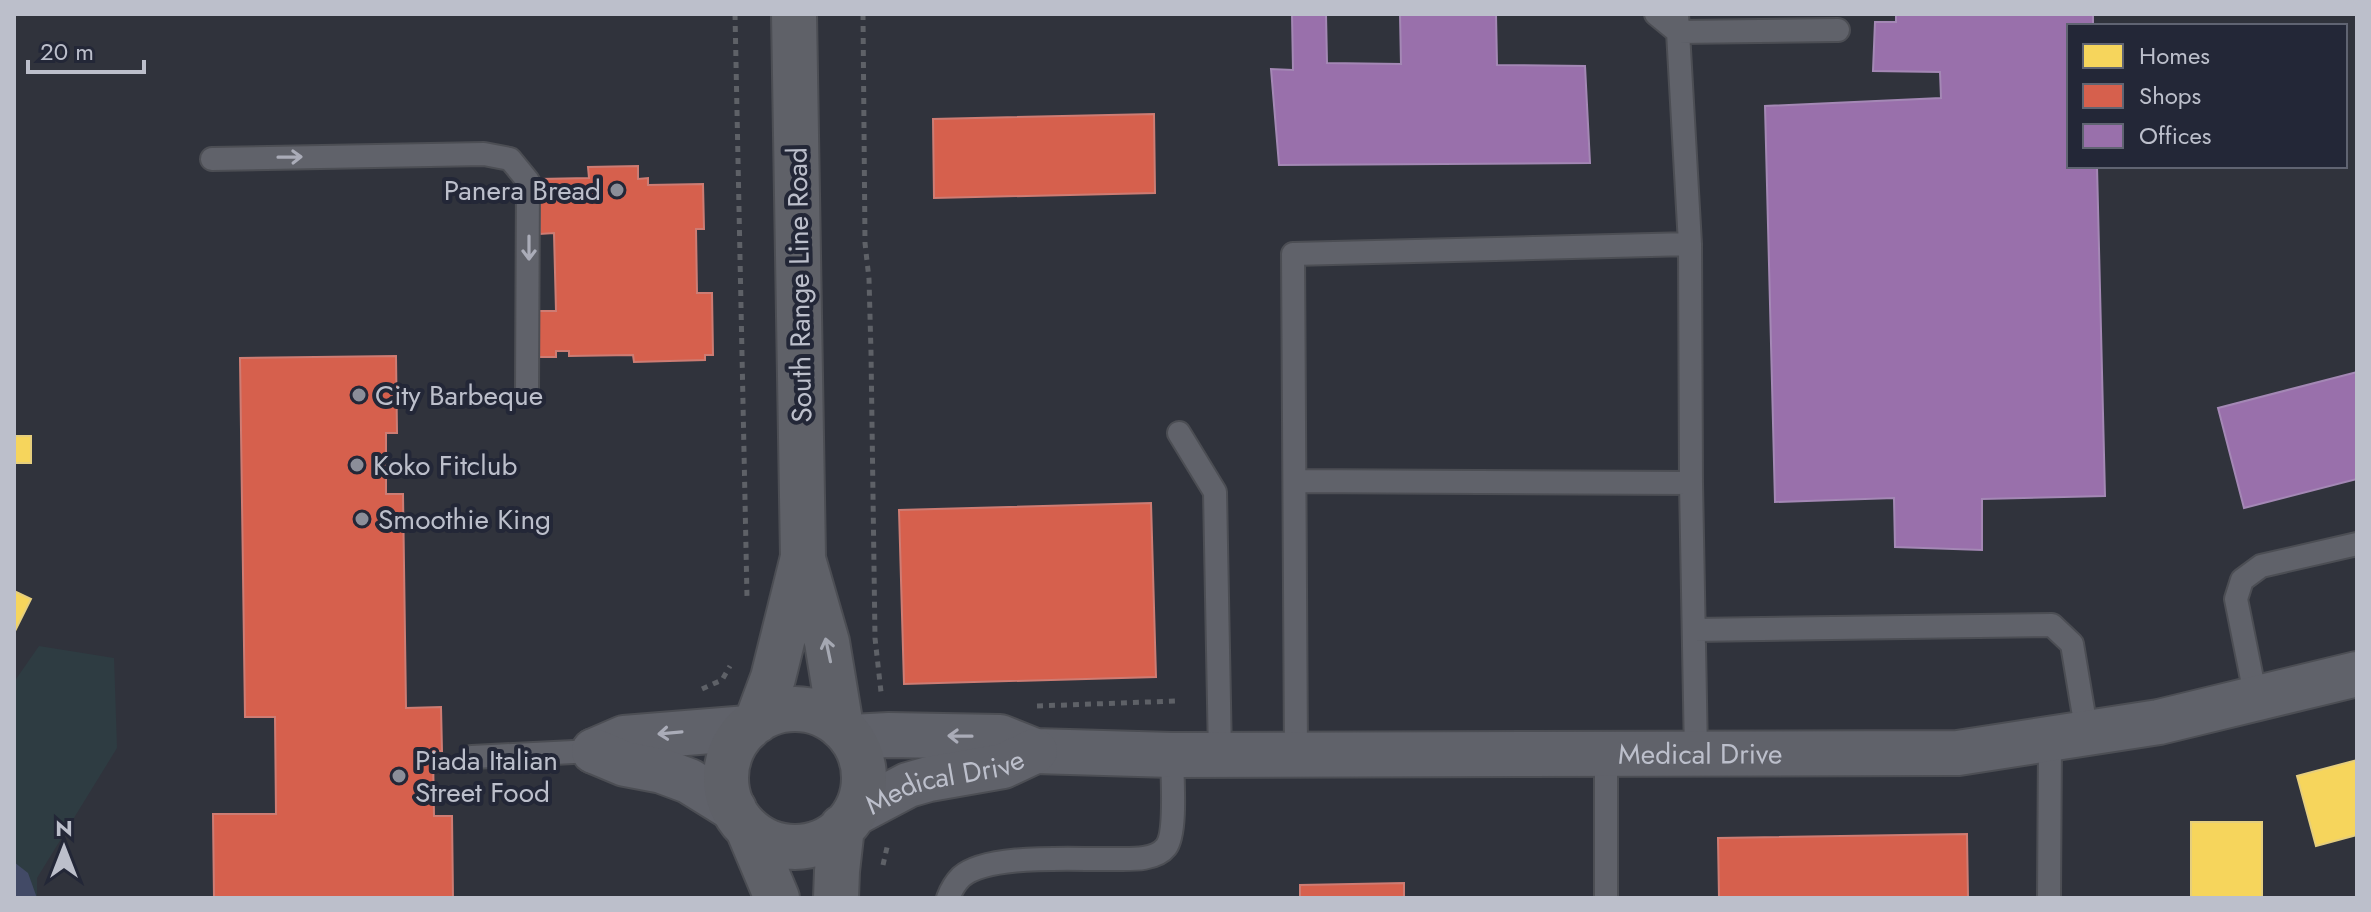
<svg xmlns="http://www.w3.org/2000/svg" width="2371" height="912" font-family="Jost,sans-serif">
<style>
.green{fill:#2e3c42}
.water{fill:#424a66}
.homes{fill:#f6d55c;stroke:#e5ce7d;stroke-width:2}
.shops{fill:#d6604d;stroke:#ce7c73;stroke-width:2}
.offices{fill:#9970ab;stroke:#a488b5;stroke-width:2}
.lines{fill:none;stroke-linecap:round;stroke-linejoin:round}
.service-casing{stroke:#4c4e54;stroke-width:26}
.minor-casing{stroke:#4c4e54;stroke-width:48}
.secondary-casing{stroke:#4c4e54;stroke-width:48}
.path{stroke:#5e6167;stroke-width:5;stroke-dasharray:6 6;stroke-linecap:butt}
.service{stroke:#60626a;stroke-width:22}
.minor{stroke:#60626a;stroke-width:44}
.secondary{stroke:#5f6168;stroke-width:44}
.oneway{stroke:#aaacb8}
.oneway2{stroke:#a5a8b2}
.poi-dot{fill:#8b8e99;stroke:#232737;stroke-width:3}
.labels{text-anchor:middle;stroke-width:8;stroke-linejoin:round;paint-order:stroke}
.poi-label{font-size:28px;fill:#bcbfcb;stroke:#232737;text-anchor:start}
.street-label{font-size:28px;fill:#bcbfcb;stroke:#232737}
</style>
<rect width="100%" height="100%" fill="#30333c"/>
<path class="green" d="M39,646L114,658L117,748L37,878V898H14V682Z"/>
<path class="water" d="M14,862L28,873L37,898H14Z"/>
<path class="homes" d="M14,436H31V463H14Z
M14,591L31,599L14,633Z
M2357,760V835L2316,846L2297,776Z
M2191,822H2262V898H2191Z"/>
<path class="shops" d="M1154,114L1155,193L934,198L933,119Z
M638,166V179L648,178V185L703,184L704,229H696L697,293H712L713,355H705V360L634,362L633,355L569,356V351H556V357H536L535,311H556L554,233L540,234L539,179L589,178L588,167Z
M396,356L397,433H386V494H403L406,708L441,707L442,751H433L434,816H452L453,898H214L213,814H276L275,717H245L240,358Z
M1151,503L1156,677L904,684L899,510Z
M1967,834L1968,898H1719L1718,838Z
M1404,883V898H1300V885Z"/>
<path class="offices" d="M1292,14H1326L1327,63L1401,64L1400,14H1496L1497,65L1585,66L1590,163L1279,165L1271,69L1293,70Z
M1896,14H2093V26H2069V166H2097L2105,496L1982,499V550L1895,547L1894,498L1775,502L1765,106L1941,98L1940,72L1873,71L1875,22H1896Z
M2357,372V479L2244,508L2218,408Z"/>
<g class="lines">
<g class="service-casing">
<path id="service" d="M1656,14L1678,32L1838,30
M1677,14L1690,244
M212,159L484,154L510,159L528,181L527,393
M1179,433L1215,492L1220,755
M1295,481L1691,483
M1694,630L2052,625L2072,644L2087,734
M2256,699L2236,599L2242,580L2261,566L2357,544
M1296,755L1293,254L1690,244L1691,483L1696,754
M472,757L594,751
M948,898C951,890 955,883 961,877C988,853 1076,860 1113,859C1129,859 1155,861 1166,847C1177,833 1172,774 1172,755
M1606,898V754
M2049,898L2050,740"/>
</g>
<g class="minor-casing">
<g id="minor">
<path id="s1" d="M851,737L889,735L1000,737L1035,751L1172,755L1958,753L2159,722L2357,674"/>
<path d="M594,751L624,738L748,728"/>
<path d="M594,751L625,764L662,771L689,781L734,809"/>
<path id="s2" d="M855,813L908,785L929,779L1003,766L1035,751"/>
</g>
</g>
<g class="secondary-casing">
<path id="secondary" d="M803,559L827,642L841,727
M726 778a69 69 0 1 1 138 0a69 69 0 1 1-138 0Z
M757,721L773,678L803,557L794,14
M748,829L777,898
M836,898L837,871L842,827"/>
</g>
<path class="path" d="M735,14L747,597
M863,14L865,243L869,279L871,352L875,638L881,692L886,694
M702,689L722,680L730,666
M1037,706L1176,701
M883,865L888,843"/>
<use href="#service" class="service"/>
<use href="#minor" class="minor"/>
<use href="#secondary" class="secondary"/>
</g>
<defs><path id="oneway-shaft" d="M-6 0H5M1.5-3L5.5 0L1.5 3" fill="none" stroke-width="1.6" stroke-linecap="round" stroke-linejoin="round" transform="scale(2)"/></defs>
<g class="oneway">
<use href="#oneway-shaft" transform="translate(290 157) rotate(-1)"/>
<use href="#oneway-shaft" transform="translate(529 248) rotate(90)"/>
<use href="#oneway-shaft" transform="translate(670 733) rotate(175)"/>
<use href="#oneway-shaft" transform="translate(960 736) rotate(-179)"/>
</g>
<use class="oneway2" href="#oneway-shaft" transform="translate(828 650) rotate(-102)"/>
<g class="poi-dot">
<circle cx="617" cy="190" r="8"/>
<circle cx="359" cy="395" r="8"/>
<circle cx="357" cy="465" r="8"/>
<circle cx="362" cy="519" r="8"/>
<circle cx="399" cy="776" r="8"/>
</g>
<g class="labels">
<g class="poi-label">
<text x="601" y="200" text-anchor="end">Panera Bread</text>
<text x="375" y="405">City Barbeque</text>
<text x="373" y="475">Koko Fitclub</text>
<text x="378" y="529">Smoothie King</text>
<text x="415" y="770">Piada Italian<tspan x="415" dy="32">Street Food</tspan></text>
</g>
<g class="street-label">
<text transform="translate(799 285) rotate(-91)" y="10">South Range Line Road</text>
<text dy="10" stroke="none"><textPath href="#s1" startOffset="852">Medical Drive</textPath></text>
<text dy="10" stroke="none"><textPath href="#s2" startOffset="96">Medical Drive</textPath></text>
</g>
</g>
<rect width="2371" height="912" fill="none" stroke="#bcbfcb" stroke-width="32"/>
<rect x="2067" y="24" width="280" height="144" fill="#232737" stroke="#606472" stroke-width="2"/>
<rect x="2083" y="44" width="40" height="24" fill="#f6d55c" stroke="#606472" stroke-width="2"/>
<text x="2139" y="64" font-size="24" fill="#bcbfcb">Homes</text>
<rect x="2083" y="84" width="40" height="24" fill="#d6604d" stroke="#606472" stroke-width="2"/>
<text x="2139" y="104" font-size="24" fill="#bcbfcb">Shops</text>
<rect x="2083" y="124" width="40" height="24" fill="#9970ab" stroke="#606472" stroke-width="2"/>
<text x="2139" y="144" font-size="24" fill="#bcbfcb">Offices</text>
<g transform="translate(64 848)" stroke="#232737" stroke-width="6" paint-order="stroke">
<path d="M0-6L14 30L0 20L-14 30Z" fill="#bcbfcb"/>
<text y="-12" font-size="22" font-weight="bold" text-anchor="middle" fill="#bcbfcb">N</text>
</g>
<path d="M28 60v12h116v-12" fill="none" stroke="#bcbfcb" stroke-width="4"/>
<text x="40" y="60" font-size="24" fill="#bcbfcb" stroke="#232737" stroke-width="6" paint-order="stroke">20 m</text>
</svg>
